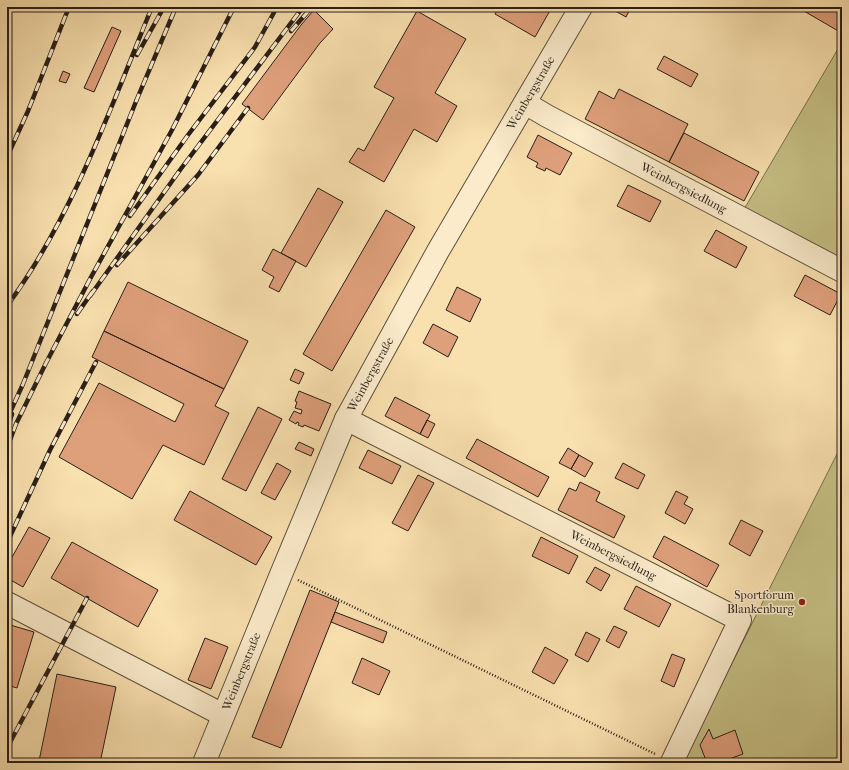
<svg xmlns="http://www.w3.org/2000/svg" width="849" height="770" font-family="'IM FELL French Canon',serif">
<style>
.green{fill:#c6c085;stroke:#78704e}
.building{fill:#de9f7b;stroke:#291f18}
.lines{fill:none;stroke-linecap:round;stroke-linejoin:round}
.minor-casing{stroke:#5d4f3e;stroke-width:24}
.path{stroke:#291f18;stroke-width:2.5;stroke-dasharray:1 2;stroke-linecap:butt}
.minor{stroke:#fbebcb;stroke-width:22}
.rail-casing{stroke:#291f18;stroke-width:4.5}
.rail{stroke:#fbebcb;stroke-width:3;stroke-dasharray:9;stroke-linecap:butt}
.poi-dot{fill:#8f2418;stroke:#fbebcb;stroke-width:1.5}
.labels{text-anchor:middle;stroke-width:3;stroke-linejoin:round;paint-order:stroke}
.street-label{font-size:12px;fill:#291f18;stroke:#fbebcb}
.poi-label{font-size:12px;fill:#291f18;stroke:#fbebcb;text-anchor:end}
</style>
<rect width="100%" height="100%" fill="#f9e0af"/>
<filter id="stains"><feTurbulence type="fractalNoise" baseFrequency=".005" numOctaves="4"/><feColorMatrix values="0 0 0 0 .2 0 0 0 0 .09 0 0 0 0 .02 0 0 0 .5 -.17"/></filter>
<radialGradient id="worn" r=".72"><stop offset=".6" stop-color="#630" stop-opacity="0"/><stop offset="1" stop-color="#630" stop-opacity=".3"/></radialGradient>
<path class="green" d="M842,42V261L743,211Z
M842,444V763H688L683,761Z"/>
<path class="building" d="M499,7H552L535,37L495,14Z
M605,7H631L626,17L610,8L605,9Z
M797,7H842V29L840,32Z
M314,10L333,29L320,43L263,120L242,104L301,25Z
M417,11L466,39L435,93L457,106L437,142L414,129L384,182L349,162L358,148L364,151L394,98L374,87Z
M112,27L121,31L94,92L84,88Z
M664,56L698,74L691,87L657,69Z
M63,71L70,74L66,83L59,81Z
M619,89L688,124L669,162L585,119L599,91L614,99Z
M684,133L759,172L744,201L669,162Z
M538,135L572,153L560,175L546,168L545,171L536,167L538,163L527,157Z
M628,185L661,201L650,222L617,206Z
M318,188L343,202L306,267L281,253Z
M386,210L415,227L332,371L303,354Z
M716,230L747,247L736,268L704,251Z
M273,249L296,261L279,292L269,287L274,277L262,270Z
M805,275L841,294L830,315L794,296Z
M128,282L248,341L224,389L104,331Z
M457,287L481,299L470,322L446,310Z
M433,324L458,337L448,357L423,343Z
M104,331L224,389L215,406L229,413L204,465L163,445L132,499L59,457L99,383L175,422L184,404L92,357Z
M295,369L304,373L299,384L290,380Z
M299,391L331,404L319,431L304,425L303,427L298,425L299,423L297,422L296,424L289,420L294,411L301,414L302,410L295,408L297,402L295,401Z
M395,397L430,415L420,434L385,416Z
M258,407L282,419L246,491L222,479Z
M427,420L435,424L428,438L420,434Z
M477,439L549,477L538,497L466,458Z
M299,442L314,449L311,456L295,449Z
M568,448L579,455L571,469L559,463Z
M368,450L401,466L392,484L359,468Z
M579,455L593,463L585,477L571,469Z
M277,463L291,471L275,500L261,493Z
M623,463L645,475L638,489L615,478Z
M418,475L434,483L408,531L392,523Z
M580,482L600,492L596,501L625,516L614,538L558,510L569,488L576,491Z
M190,491L272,537L256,565L174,520Z
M676,491L688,497L684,504L693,509L685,524L665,513Z
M741,520L763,531L750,556L729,544Z
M29,527L50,538L23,587L7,578V566Z
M664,536L719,565L707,587L653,557Z
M541,537L578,556L569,574L532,556Z
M72,542L158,590L138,627L51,578Z
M595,567L610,575L601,591L586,582Z
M636,586L671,604L659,627L624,609Z
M310,590L339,602L281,748L252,737Z
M335,612L387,632L383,643L331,622Z
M7,624L34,632L17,688L7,685Z
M614,626L627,632L619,648L606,641Z
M586,632L600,639L588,662L575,655Z
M205,638L228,647L211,689L188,680Z
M545,647L568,660L554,684L532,672Z
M672,654L685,659L674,687L661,681Z
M362,658L390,671L379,695L352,683Z
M57,674L116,687L100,763H50L39,761Z
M709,729L713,739L735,730L743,754L718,763H707L700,745Z"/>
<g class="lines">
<g class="minor-casing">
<g id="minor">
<path id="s1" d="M525,103L547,116L842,271"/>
<path id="s2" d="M346,419L740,620L672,762"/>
<path d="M7,603L223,715"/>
<path id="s3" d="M204,763L282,572L346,419L438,251L581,7"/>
</g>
</g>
<path class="path" d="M298,580L655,754"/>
<use href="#minor" class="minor"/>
<g class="rail-casing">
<path id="rail" d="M291,31L312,7
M137,55L164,7
M7,157L28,111L69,7
M130,216L188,135L255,47L277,7
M117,265L198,175L248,108
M90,296L180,170L303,7
M7,306C73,216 110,109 152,7
M77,314L93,291
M7,419L23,384L137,99L176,7
M7,429L12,414
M7,448L16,424L46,363L90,279L172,130L234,7
M7,543L50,450L96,362
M7,748L87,598"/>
</g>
<use href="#rail" class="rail"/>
</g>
<circle class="poi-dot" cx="802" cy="602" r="4"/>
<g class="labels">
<g class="street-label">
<text dy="4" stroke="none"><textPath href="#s3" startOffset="747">Weinbergstraße</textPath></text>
<text dy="4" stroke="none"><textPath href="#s1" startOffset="180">Weinbergsiedlung</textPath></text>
<text dy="4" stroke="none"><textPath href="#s3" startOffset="423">Weinbergstraße</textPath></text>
<text dy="4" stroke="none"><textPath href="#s2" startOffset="300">Weinbergsiedlung</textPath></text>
<text dy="4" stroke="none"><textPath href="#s3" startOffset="99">Weinbergstraße</textPath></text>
</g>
<g class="poi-label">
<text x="794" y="599">Sportforum<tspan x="794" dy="14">Blankenburg</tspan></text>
</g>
</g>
<rect width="849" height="770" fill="none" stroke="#f9e0af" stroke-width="24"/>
<rect x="8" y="8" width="833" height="754" fill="none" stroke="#291f18" stroke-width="2"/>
<rect x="12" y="12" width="825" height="746" fill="none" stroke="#291f18"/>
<rect width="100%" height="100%" filter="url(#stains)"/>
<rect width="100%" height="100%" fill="url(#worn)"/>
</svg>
